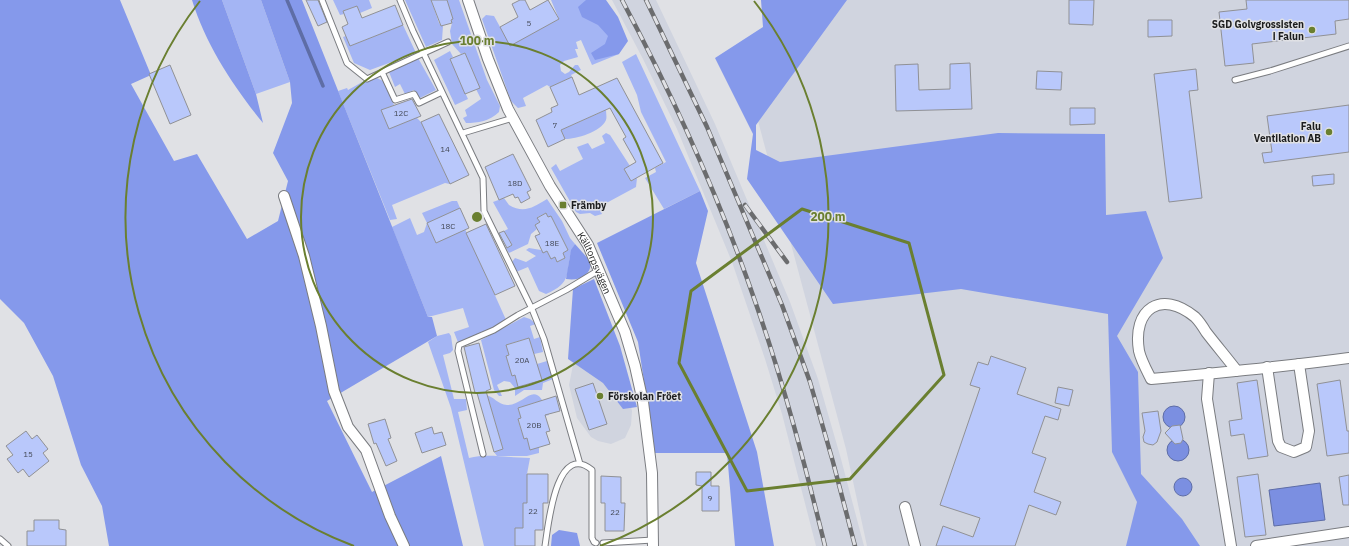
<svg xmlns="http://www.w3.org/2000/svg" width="1349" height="546" font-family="'IBM Plex Sans',sans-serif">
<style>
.built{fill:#d0d4df}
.green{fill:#a4b5f4}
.forest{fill:#8599eb}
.water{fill:#7b8fe1;stroke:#5e6da6}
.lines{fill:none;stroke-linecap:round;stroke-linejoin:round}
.stream{stroke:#5e6da6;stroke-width:3.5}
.building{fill:#b9c8fb;stroke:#909195}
.service-casing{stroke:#7a7c80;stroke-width:7}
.minor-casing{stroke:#7a7c80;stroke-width:12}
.service{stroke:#fff;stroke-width:5}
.minor{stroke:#fff;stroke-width:10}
.rail-casing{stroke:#6b6c6e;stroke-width:4.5}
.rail{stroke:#e0e1e5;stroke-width:3;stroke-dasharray:9;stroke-linecap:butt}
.marked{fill:none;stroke:#6a7f30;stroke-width:3;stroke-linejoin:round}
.ring{fill:none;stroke:#6a7f30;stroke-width:2}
.poi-dot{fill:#6a7f30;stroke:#e0e1e5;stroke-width:1.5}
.labels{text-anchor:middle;stroke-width:3;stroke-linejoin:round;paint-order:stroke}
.number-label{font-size:8px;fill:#434855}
.poi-label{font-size:10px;font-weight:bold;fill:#1c1d1e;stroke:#e0e1e5;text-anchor:end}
.street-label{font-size:10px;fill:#1c1d1e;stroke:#e0e1e5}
.centre{fill:#6a7f30;stroke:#e0e1e5;stroke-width:2}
.ring-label{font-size:12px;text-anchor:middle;font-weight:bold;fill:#6a7f30;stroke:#e0e1e5;stroke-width:3;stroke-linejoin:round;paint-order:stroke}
</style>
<rect width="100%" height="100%" fill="#e0e1e5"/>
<path class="built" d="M612,0H656L715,124L790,302L818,379L841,459L864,546H816L782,414L765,359L732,262L677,129L643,59Z
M844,0H1349V546H867L846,449L758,121Z
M580,359L626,385L632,411L631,425L625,438L611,444L598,441L591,437L577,418L569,385L573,365Z"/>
<path class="green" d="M222,0H261L290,82L256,94Z
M333,0H369L372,8L360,13L357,6L343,11L344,14L340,15Z
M405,0H431L439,23L441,26H443L442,40L426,47Z
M447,0H459L487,80L500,106L499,112C490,121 478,123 466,123L463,118L467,116L465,110L481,99L476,89L479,87L465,53L461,54L452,44L450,31L452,23Z
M551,0H603L619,54L592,65L581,40L576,42L578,49H575L578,57L564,61L560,65L561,71L565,74L569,72L575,65H578L581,70L571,75L572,77L550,87L547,85L523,98L526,106L518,108L511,101L482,19L486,15L494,16L510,45L559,19Z
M403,25L416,53L370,70L354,63L343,37L346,36L350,46Z
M450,51L453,57L450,59L468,99L455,105L434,60Z
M636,54L700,191L664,209L645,178L656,172L655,168L666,162L641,112L637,95L622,62Z
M418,58L436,90L418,99L414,90L405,94L400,84L395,87L389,72Z
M373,76L383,81L394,105L382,110L416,117L421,122L450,184L445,183L392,205L397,219L390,220L338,91L347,88L348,90Z
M606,110C606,113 607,117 606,120C601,132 576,139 565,139L561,130Z
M606,133L610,135L630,166L624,169L631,181L637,178L636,187L599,207L602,214L595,216L590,213L580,214L576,212L551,168L556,164L560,171L583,159L577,147L588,143L592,149L605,143L602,136Z
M504,198L509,205C524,214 534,207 547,199L562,221L570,238L575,244C562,266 578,281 546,294L539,291L528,267L516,272L512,262L515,258L526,262L536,256L526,250L529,248L547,251L551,258L555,257L557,262L565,258L563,253L568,250L551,216L548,217L546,213L538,217L540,222L535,225L537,229L531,234L528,244L509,253L506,248L512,245L504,231L508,229L493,202Z
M452,201H457L460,208L427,224L436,242L465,229L507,322L459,345L454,332L469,327L463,308L428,317L392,227L410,218L417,235L424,232L427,223L422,213Z
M524,317L530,319L536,324L530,326L534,339L540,337L543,352L534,354L525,339L506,345L509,355L506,356L512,376L537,364L547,361L553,379L543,383L542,390H524L515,396V388L510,382L504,381L497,385L502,396H499L494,390L481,340Z
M449,333L451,336L453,350L450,353L443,355L454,399H466L467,410L458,412L469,458C488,453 509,458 530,458L527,474V503H523V528L515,529V546H484L451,408L428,342L437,336Z
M485,395C494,396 498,405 507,405C527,405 535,375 549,415L545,416L537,402L518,408L521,418L518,420L524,439L527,438L530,449L539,447V453L527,456H497L494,452L503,449L490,405L481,408V397Z"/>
<path class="forest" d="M0,0H120L151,75L131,84L174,161L197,154L247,239L278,221L288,181L273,153L292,103L290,82L261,0H302L428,317H432L437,336L327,401L372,492L441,456L463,546H109L102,506L81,465L53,376L24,323L0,299Z
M192,0H222L256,94L263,123C233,86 206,45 192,0Z
M586,0H606L618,17L628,41L619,54L595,60L591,53L605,44L608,36L598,25L582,17L578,7Z
M761,0H847L756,125V150L780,162L998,133L1105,134L1106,215L1146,211L1163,258L1117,336L1138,372L1141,474L1182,519L1200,546H1126L1137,502L1112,452L1108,314L961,289L833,304L747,179L753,134L715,58L763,27Z
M700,191L708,211L696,263L757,452L774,546H735L727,453H655L638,342L597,243Z
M575,244L591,262C591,276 579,281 566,279L571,250Z
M594,279L620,346L637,407L623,409L603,383L568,359L573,289Z
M559,530L577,533L580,546H551L552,535Z"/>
<path class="water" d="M1163 417a11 11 0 1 1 22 0a11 11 0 1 1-22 0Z
M1167 450a11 11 0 1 1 22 0a11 11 0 1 1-22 0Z
M1174 487a9 9 0 1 1 18 0a9 9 0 1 1-18 0Z
M1320,483L1325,520L1274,526L1269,490Z"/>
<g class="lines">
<path class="stream" d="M287,0L323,86"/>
</g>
<path class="building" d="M306,0H318L327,22L318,26Z
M431,0H447L453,19L451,20L452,23L441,26Z
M520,0H525L530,10L548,0L559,19L510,46L500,27L518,17L512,4Z
M1069,0H1094L1093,25L1069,24Z
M1246,0H1349V19L1335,21L1336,34L1252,44L1254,63L1225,66L1219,12L1247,9Z
M395,5L403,25L350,46L342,27L348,24L343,11L357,6L362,18Z
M1148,20H1172V36L1148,37Z
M465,53L480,88L465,94L450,59Z
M970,63L972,109L896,111L895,65L918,64L919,90L950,89V64Z
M170,65L191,115L170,124L149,74Z
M1196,69L1198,90L1189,91L1202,198L1169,202L1154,74Z
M1037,71L1062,72L1061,90L1036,89Z
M572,77L579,95L617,78L663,163L631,181L624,169L636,162L623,139L626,137L610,108L561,130L565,139L548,147L536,120L552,112L551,108L558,105L550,87Z
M412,99L421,116L389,129L381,110Z
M1349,105V152L1264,163L1262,153L1272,152L1267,116Z
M1070,108H1095V124L1070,125Z
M439,114L469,175L450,184L421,122Z
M513,154L531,190L527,192L530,198L521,203L518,197L515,198L513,194L499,200L485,167Z
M1334,174V184L1313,186L1312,176Z
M460,208L469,228L436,243L427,223Z
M546,213L548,217L551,216L568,250L563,253L565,258L557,262L555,257L551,259L547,251L543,253L535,236L540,234L535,225L540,222L537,218Z
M486,224L515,286L495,295L466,233Z
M504,231L512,245L507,248L499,233Z
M529,338L542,380L518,387L515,375L512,376L506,356L509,355L506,345Z
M479,343L491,389L486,391L503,449L494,452L477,393H475L464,347Z
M991,356L1026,368L1017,394L1061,409L1058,420L1045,416L1032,453L1046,458L1034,492L1061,502L1056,515L1029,505L1015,546H936L943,526L973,537L980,518L940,505L980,388L970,385L978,362L988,365Z
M1257,380L1268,456L1248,459L1244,434L1231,436L1229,421L1242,419L1237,383Z
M1340,380L1347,431H1349V453L1327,456L1317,384Z
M593,383L607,424L589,430L575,389Z
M1058,387L1073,390L1069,406L1055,403Z
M556,396L560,411L545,415L550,431L546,432L550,444L530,450L527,438L524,439L518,419L521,418L518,408Z
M1158,411L1161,431L1157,442L1153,445L1148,444L1144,442L1143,437L1145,431L1142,413Z
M385,419L391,438L388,439L397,461L386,466L376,443L374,444L368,424Z
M1180,425L1183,439L1181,443L1175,444L1165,433L1172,426Z
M432,427L434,434L442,432L446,445L422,453L415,433Z
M26,431L32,439L37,435L48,449L43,453L49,461L29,477L23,469L18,473L7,459L13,455L6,446Z
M696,472H711V486H719V511H702V486L696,485Z
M527,474H548V503H543V530H535V546H515V528H523V503H527Z
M1258,474L1266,535L1245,537L1237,477Z
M1349,475V505H1343L1339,477Z
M601,476L621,477V503H625L624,531H605V503H601Z
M34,520H59V529L66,530V546H27V531H34Z"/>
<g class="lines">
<g class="service-casing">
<path id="service" d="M322,0L347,63L367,79L448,42
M400,0L413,31L483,178L484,211L532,309L544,339L580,464
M382,72L395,100L414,94L419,103L442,92
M1235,80L1270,71L1349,46
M463,133L513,118
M483,454L458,351L459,345L494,330L518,315L566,290L599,270
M0,539L8,546
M603,543L653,540
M545,546C548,527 556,440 592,470V538L594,542L596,543"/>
</g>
<g class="minor-casing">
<g id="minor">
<path id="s1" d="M468,0L488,59L508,109L550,186L588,245L625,332L635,366L643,402L652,473L653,546"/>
<path d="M284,196L304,256L321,326L334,391L348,427L366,450L390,516L404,546"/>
<path d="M1267,367L1278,441L1281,447L1294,452L1306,447L1309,431L1299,364"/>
<path d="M1237,371C1227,358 1216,345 1206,332C1203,327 1199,321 1195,317C1161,289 1132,309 1139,351C1141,360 1147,371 1151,379C1217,373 1283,367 1349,358"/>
<path d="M1209,373L1207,399L1231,546"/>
<path d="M905,507L915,546"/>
<path d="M1256,546L1349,532"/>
</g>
</g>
<use href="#service" class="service"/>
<use href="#minor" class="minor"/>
<g class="rail-casing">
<path id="rail" d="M622,0C674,98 720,199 756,304C784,384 805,465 825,546
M646,0L707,127L782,305L810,382L833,462L855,546
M745,205L787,262"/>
</g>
<use href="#rail" class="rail"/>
</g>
<path class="marked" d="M802,209L909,243L944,375L850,479L747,491L679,363L691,291Z"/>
<g class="ring">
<circle cx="477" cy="217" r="176"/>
<path d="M354 546A351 351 0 0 1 200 1M754 1A351 351 0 0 1 600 546"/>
</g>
<g class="poi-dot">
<circle cx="1312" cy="30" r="4"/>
<circle cx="1329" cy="132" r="4"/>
<rect x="559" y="201" width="8" height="8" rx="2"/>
<circle cx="600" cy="396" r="4"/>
</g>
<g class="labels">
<g class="number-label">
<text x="529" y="26">5</text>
<text x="401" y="116">12C</text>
<text x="555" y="128">7</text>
<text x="445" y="152">14</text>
<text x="515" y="186">18D</text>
<text x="448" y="229">18C</text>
<text x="552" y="246">18E</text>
<text x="522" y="363">20A</text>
<text x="534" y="428">20B</text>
<text x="28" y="457">15</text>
<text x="710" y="501">9</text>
<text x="533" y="514">22</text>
<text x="615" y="515">22</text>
</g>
<g class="poi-label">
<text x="1304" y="28">SGD Golvgrossisten<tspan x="1304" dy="12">i Falun</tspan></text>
<text x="1321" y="130">Falu<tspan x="1321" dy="12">Ventilation AB</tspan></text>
<text x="571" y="209" text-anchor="start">Främby</text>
<text x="608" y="400" text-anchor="start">Förskolan Fröet</text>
</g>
<g class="street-label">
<text dy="4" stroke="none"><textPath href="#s1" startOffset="293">Källtorpsvägen</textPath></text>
</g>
</g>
<circle cx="477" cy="217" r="6" class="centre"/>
<g class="ring-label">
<text x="477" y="45">100 m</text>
<text x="828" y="221">200 m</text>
</g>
</svg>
